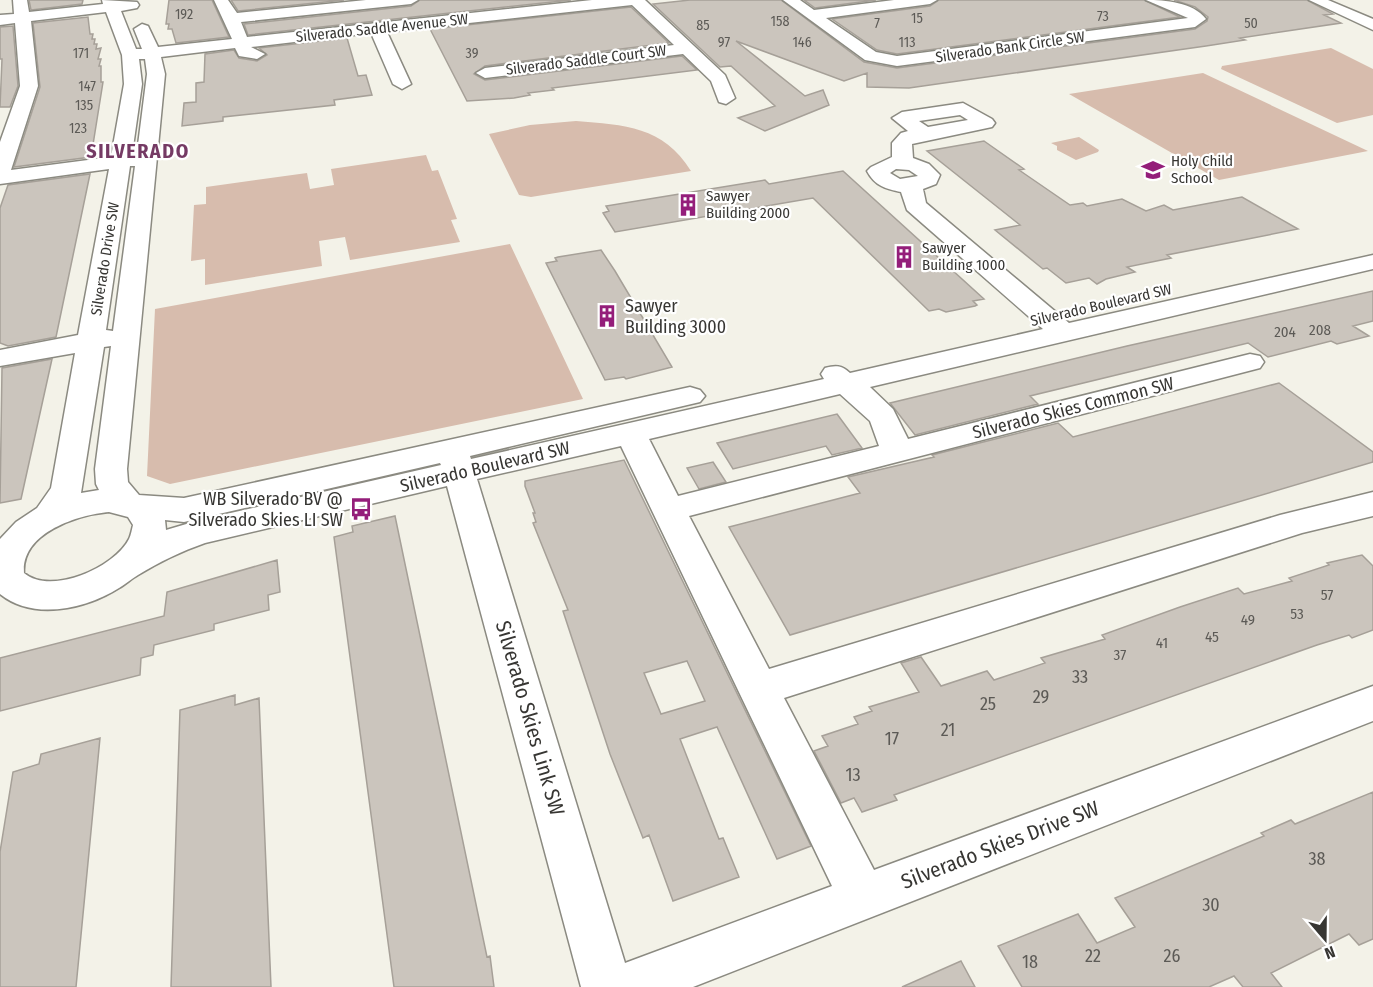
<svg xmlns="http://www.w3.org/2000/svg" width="1373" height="987" font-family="'Fira Sans Condensed',sans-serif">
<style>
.green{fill:#d7bcad}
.building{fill:#cbc5bd;stroke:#a6a098;stroke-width:1.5;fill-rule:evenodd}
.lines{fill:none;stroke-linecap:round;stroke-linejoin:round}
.minor-casing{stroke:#8b8a81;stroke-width:3}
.minor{fill:#fff;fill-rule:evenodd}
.labels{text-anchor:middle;stroke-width:4.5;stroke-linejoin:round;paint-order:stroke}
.far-number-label{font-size:14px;fill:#5c5a56}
.far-street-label{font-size:15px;fill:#373633;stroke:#fff}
.far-poi-label{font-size:15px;fill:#373633;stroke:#fff;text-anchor:start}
.number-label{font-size:15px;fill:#5c5a56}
.poi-label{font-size:18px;fill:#373633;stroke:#fff;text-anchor:start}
.street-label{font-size:18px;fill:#373633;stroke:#fff}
.near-number-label{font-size:18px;fill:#5c5a56}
.far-district-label{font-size:20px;font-weight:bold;letter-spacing:1.5px;fill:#753a64;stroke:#fff}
.near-street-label{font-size:21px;fill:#373633;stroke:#fff}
</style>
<rect width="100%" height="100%" fill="#f3f2e8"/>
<path class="green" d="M1331,48L1373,69V115L1337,123L1221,69L1222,66Z
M1203,73L1368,151L1219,180L1069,94Z
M576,121C625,125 663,126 691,171L531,197L519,195L489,134L530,125Z
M1079,137L1099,150L1098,152L1076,160L1057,150V146L1051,143Z
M426,155L432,171L438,170L457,219L451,220L460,242L350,260L345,237L319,241L322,266L205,285V259L191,261L194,205L206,204V187L307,173L310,189L334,185L331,169Z
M510,244L583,399L170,484L147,476L155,309Z"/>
<path class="building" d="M29,0H83L82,4L31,10Z
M169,0H212L229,37L176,43L172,29H168L169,24H166Z
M231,0H344L238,11Z
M420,0H571L248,35L244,24L411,6Z
M690,0H781L864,62L897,68L1195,29L1207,21L1208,17L1195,7L1174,0H1307L1333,14L1324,15L1341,23L1240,38L1245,40L1206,46L909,88L867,87V73L844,81L736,41L805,96L823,90L829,105L765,131L738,118L775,106L731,66L720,67L653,4Z
M804,0H876L815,8Z
M939,0H1144L1180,17L897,54L877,50L832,19L930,6Z
M631,7L669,43L485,66L474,74L485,80L682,56L697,70L552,88L554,90L528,93L530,95L514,98L467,101L430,29Z
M88,17L90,34H93L92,39H95L94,44H97L96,49L101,48L98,59H101L99,66H101V82H103L91,157L14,167L40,87L33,23Z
M13,26L18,86L10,107H0L2,59H0V27Z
M347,38L358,76L366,75L372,95L334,100L335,105L223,117V121L182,126L184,103L196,102V83L204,82L205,54L234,50L239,58L257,61L267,55L259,48Z
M984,141L1024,169L1019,170L1070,205L1083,203L1087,206L1122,199L1146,211L1164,205L1173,210L1242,197L1298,229L1167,255L1171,258L1127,267L1135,272L1106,279L1097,284L1089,278L1066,283L1047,268L1043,269L995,230L1020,225L927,151Z
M843,171L984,299L973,301L977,305L975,306L946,312L939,309L929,311L813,198L615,232L603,213L609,211L606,206L655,198L765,180L769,184Z
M90,174L56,337L8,346L0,343V208L8,185Z
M601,250L615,271L672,367L626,379L624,377L605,380L546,263L557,261L555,258L558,257Z
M1373,291V321L1353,326L1369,336L1337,344L1331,341L1268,357L1248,343L1030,396L1038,404L915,435L890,403L1127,346Z
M52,359L21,499L0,503L2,368Z
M1279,383L1373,452V462L790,635L729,527L860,493L848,477L934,457L932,455L1058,423L1073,437Z
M837,414L862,448L832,455L826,446L733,469L717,443Z
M624,460L811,846L777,859L717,727L680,739L719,839L723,838L739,877L673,901L649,835L643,838L610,754L563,611L568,610L533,523L536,522L533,513H535L525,486V481ZM687,661L705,701L661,714L644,673Z
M713,462L726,482L699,489L687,468Z
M395,516L487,957L490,956L494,987H394L334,537L353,532L352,526Z
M1362,555L1373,566V630L1352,638L1349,635L1317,645L894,795L897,800L862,812L854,798L841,803L814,751L828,746L822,736L858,724L854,717L872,711L869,707L919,692L901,663L921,657L941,686L987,671L994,680L1045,663L1041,658L1105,639L1102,635L1180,607L1238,588L1244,594L1292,581L1289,578L1329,565L1327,563Z
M277,560L280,592L268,595L269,610L214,624V630L154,645L153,655L141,658L140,675L0,711V658L164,616L167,592Z
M235,695V705L259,698L271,987H171L180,710Z
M100,738L76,987H0V852L13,772L39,764L41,754Z
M1373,792V939L1359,945L1349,934L1271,973L1282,987H1243L1234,976L1209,987H1022L998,946L1078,914L1097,943L1135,927L1115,898L1264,836L1261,833L1291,820L1295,824Z
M961,961L975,987H902Z"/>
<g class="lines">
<g class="minor-casing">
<path id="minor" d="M13,0H27L29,12L103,4L102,0L137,2L139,5L137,8L121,11L136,49H142L134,29L142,24L148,26L158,47L232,39L214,0H228L237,13L366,0H418L411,4L241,22L247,37L592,0H645L725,75L735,98L726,104L719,102L711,81L683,54L485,78L476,73L485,68L674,45L632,5L387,32L411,84L402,89L393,84L371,33L251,47L265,54L257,59L239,56L235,48L161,57L165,74L127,469L128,482L139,495L184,498L690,387L700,390L705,396L700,402L470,456L471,459L824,379L821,374L825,368C835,365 842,365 850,373L1043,329L907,210L901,192C886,189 875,186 867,171L871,167L892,157V143L901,133L908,131L892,118L902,112L963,103L992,119L995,123L992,127L912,144L913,158L929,164L940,175L936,184L923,189L926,203L1069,323L1373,255V269L870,387L893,409L908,439L1250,354L1260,356L1264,362L1260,368L689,516L769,669L1280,515L1373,492V516L1302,533L784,698L874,870L1373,686V721L693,987H581L447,486L205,543C182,551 159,562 138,575C131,579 126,584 119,588C86,609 33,621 0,594V539L16,522L37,508L51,488L75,353L0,366V350L78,335L109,169L0,184V142L20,86L15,23L0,25V15L14,14ZM106,12L122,55L124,84L111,157L11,170L38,86L31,21ZM139,59H145L147,74L137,153L132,154L142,84ZM960,115L968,120L928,127L919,121ZM130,166H135L113,331L106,330ZM896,169L909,170L918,176L900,179L890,173ZM111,346L95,469L96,484L99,490L81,493L104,347ZM840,394L870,421L879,446L678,496L649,439ZM621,446L832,886L625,963L477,479ZM440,463L441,465L200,520L166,530L165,520L184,522ZM109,512L128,517L133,525C132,529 131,535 129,539C115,567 51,596 24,573C21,533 77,515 109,512Z
M783,0H800L814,10L894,0H937L930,4L826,18L876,52L897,56L1188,18L1146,0C1165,0 1193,2 1206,19L1195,27L897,66L865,60Z
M1309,0H1328L1373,19V30Z"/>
</g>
<use href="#minor" class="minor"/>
</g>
<defs>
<g id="school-bare" transform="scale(1.8)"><path d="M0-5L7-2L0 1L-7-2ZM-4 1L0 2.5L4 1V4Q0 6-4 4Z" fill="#941e7a" stroke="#fff" stroke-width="2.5" paint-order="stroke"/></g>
<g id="building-bare" transform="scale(1.8)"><path d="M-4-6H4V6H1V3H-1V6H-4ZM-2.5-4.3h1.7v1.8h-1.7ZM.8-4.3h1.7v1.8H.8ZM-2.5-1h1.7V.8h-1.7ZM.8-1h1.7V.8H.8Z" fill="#941e7a" stroke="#fff" stroke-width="2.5" paint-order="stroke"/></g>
<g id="bus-bare" transform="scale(1.8)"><path d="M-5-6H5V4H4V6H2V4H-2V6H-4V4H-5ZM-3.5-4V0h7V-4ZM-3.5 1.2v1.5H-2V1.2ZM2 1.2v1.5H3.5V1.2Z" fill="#941e7a" stroke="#fff" stroke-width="2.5" paint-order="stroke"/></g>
</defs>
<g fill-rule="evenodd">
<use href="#school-bare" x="1153" y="170"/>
<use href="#building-bare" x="688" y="205"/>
<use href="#building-bare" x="904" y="257"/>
<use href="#building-bare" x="607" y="316"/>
<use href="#bus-bare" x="361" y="509"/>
</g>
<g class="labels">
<g class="far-number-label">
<text x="184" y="19">192</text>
<text x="1103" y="21">73</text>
<text x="917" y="23">15</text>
<text x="780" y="26">158</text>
<text x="877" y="28">7</text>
<text x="1251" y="28">50</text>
<text x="703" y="30">85</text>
<text x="724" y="47">97</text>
<text x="802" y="47">146</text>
<text x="907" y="47">113</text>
<text x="81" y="58">171</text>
<text x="472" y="58">39</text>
<text x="87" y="91">147</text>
<text x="84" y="110">135</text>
<text x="78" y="133">123</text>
</g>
<g class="far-street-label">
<text transform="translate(382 28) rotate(-6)" y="5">Silverado Saddle Avenue SW</text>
<text transform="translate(1010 47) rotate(-8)" y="5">Silverado Bank Circle SW</text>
<text transform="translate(586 60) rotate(-7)" y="5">Silverado Saddle Court SW</text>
<text transform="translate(105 259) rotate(-81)" y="5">Silverado Drive SW</text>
<text transform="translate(1101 305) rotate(-13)" y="5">Silverado Boulevard SW</text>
</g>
<g class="far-poi-label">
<text x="1171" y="166">Holy Child<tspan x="1171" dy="17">School</tspan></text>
<text x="706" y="201">Sawyer<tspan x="706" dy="17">Building 2000</tspan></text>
<text x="922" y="253">Sawyer<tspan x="922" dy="17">Building 1000</tspan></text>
</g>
<g class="number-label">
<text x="1320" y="335">208</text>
<text x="1285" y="337">204</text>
<text x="1327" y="600">57</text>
<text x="1297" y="619">53</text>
<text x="1248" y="625">49</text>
<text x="1212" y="642">45</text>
<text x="1162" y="648">41</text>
<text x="1120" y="660">37</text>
</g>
<g class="poi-label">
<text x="625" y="312">Sawyer<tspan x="625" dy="21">Building 3000</tspan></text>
<text x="343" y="505" text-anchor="end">WB Silverado BV @<tspan x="343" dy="21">Silverado Skies LI SW</tspan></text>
</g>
<g class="street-label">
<text transform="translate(1073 408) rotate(-14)" y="6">Silverado Skies Common SW</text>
<text transform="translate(485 467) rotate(-13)" y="6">Silverado Boulevard SW</text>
</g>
<g class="near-number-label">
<text x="1080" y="683">33</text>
<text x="1041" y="703">29</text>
<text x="988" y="710">25</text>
<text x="948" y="736">21</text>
<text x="892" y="745">17</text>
<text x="853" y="781">13</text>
<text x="1317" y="865">38</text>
<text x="1211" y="911">30</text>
<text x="1093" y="962">22</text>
<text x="1172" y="962">26</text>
<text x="1030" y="968">18</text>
</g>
<g class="far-district-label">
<text x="138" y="158">SILVERADO</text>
</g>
<g class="near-street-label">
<text transform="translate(530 718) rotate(74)" y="7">Silverado Skies Link SW</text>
<text transform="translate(1000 845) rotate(-21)" y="7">Silverado Skies Drive SW</text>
</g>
</g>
<g transform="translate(1325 939) rotate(160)" stroke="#ffffff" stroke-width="4.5" paint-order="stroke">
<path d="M0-4.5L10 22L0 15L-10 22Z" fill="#373633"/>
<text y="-9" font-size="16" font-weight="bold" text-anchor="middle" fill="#373633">N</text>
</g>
</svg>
